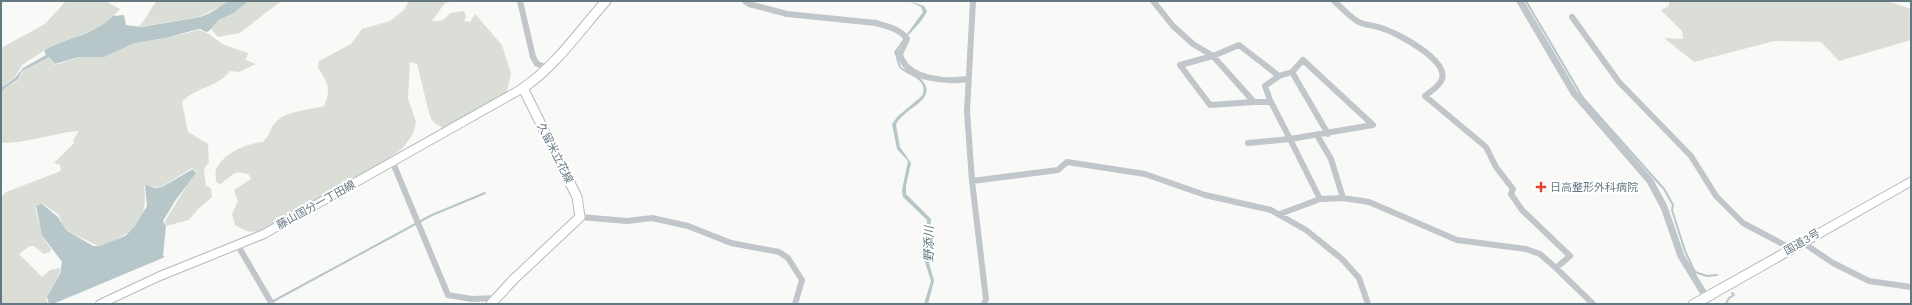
<svg xmlns="http://www.w3.org/2000/svg" width="1912" height="305" font-family="'Work Sans','Noto Sans JP',sans-serif">
<style>
.green{fill:#daded6}
.water{fill:#b7c6c8}
.lines{fill:none;stroke-linecap:round;stroke-linejoin:round}
.stream{stroke:#b7c6c8;stroke-width:2}
.secondary-casing{stroke:#b2babe;stroke-width:10}
.primary-casing{stroke:#b4babd;stroke-width:11}
.trunk-casing{stroke:#b3b9bc;stroke-width:2}
.minor{stroke:#c0c6c9;stroke-width:6}
.tertiary{stroke:#c0c6c9;stroke-width:7}
.secondary{stroke:#fff;stroke-width:8}
.primary{stroke:#fff;stroke-width:9}
.trunk{fill:#fff;fill-rule:evenodd}
.poi-dot{fill:#e3422c;stroke:#fff;stroke-width:1.5}
.labels{text-anchor:middle;dominant-baseline:central;stroke-width:4;stroke-linejoin:round;paint-order:stroke}
.street-label{font-size:11px;fill:#647882;stroke:#fff}
.poi-label{font-size:11px;fill:#647882;stroke:#fff;text-anchor:start}
.water-label{font-size:12px;font-style:italic;fill:#5f777c;stroke:#fff}
</style>
<rect width="100%" height="100%" fill="#f9f9f7"/>
<!-- green -->
<path class="green" d="M66 1H105L120 9 104 26 51 46 22 65 15 77 1 88V48L45 24Z
M157 1H228L222 6 198 17 197 12 198 17 138 27C148 18 148 11 157 1Z
M249 1H281L240 33 218 37 211 29 218 21 234 13Z
M409 1H453L445 3 432 21C441 22 445 20 450 13L464 11 466 16 464 21 470 22 475 14 502 45 511 74 506 94 448 129C442 128 436 125 432 120 429 117 420 73 417 64L410 62 408 98 416 122 413 134 402 149 366 174 271 228C255 233 250 234 235 225L232 214 238 201 234 190 251 179 249 175C235 169 232 175 221 184L216 182C216 179 215 173 216 170 223 153 247 143 263 142 270 135 270 130 274 124 284 111 309 110 324 106 332 88 327 83 318 67L319 61 351 44 362 29 390 21 404 10Z
M1669 1H1888L1911 9V40L1839 61 1821 42 1774 41 1694 62 1664 38 1683 39 1682 31 1661 10 1669 6Z
M199 30 209 34 224 45 248 53 246 60 256 64 239 72 230 71C219 87 195 87 182 102L188 132 208 144 209 162 204 169 206 186 211 188 212 197 199 208 189 220 166 226 165 221 196 171 192 168 161 187 144 186C149 224 132 233 100 247L64 229 59 215 43 204 35 207 42 235 51 249 50 252 44 254 34 246H30L19 254 42 277 50 270 60 268 59 275 46 299 48 304H1V197L6 192 61 171 60 165 54 163 74 143 73 140 79 131C52 133 29 143 1 143V91L18 80 23 71 34 64 49 57 55 65 80 57 104 56 135 42 162 39Z"/>
<!-- water -->
<path class="water" d="M229 1H249L234 13 219 20 209 31 206 32 200 29 191 31 166 38 134 43 104 57H79L55 64 49 57 22 71 18 79 1 91V88L15 78 23 68 46 55 44 51 48 48C70 37 96 34 113 16L124 15 126 25 141 27 200 17 210 13Z
M909 1 924 6 927 11C920 27 902 37 897 54L901 67C907 71 915 73 920 78 942 100 902 108 896 125L900 147 911 163 906 186V194L931 219 928 259 934 281 928 304H924L931 281 924 259 927 220 903 197 902 190 908 161 897 149 892 124 898 116 922 96C930 78 906 76 899 67 897 63 896 56 894 52L923 12 921 7Z
M193 169 196 173 175 201 163 221 166 226 163 256 165 257 53 304H49L47 297 60 274 62 262 42 235 36 206 42 204 58 217 66 230 93 246H100L125 236 135 226 147 206 145 185 156 188 162 187Z"/>
<g class="lines">
<!-- stream -->
<path class="stream" d="M1526 1 1583 98 1664 189 1673 205 1672 210 1685 251 1695 272 1707 276 1717 275
M268 304 432 215 485 193
M1726 304 1729 298 1734 295 1732 293"/>
<!-- secondary casing -->
<g class="secondary-casing">
<path id="secondary" d="M100 304 160 276 264 234 523 88"/>
</g>
<!-- primary casing -->
<g class="primary-casing">
<path id="primary" d="M491 304 513 280 580 217 577 197 523 88C557 65 579 31 606 1"/>
</g>
<!-- trunk casing -->
<g class="trunk-casing">
<path id="trunk" d="M1911 177V186L1704 304H1688L1690 301Z"/>
</g>
<!-- minor -->
<path class="minor" d="M520 1 533 57 537 64 549 68
M745 1 749 4 787 14 876 23C887 26 900 29 907 39L900 54C906 80 946 82 968 79
M973 1 967 111 972 181 986 299 984 304
M1153 1 1173 26 1193 44 1213 56 1254 102H1269
M1334 1C1341 7 1349 16 1357 21 1365 26 1376 25 1384 29 1399 34 1448 60 1442 79 1440 86 1431 91 1425 96L1486 147 1496 167 1513 189 1511 194 1522 210 1570 256 1556 268 1593 304
M1572 17 1619 82 1691 156 1716 196 1743 223 1792 249
M1303 60 1373 125 1290 139 1270 100 1265 86 1279 76 1292 72Z
M1292 72 1328 134
M1254 102 1210 105 1180 65 1213 56 1239 45 1279 76
M1317 135 1331 159 1343 198
M1248 143 1290 139
M393 163 448 295 472 299 496 298
M972 181 1058 170 1067 162 1145 174 1205 195 1271 210 1306 230 1342 259 1359 278 1368 304
M1320 199 1343 198 1369 202 1457 240 1526 249 1540 254 1556 268
M1280 214 1320 199 1290 139
M580 217 627 221 652 218 688 226 731 243 779 252 788 258 802 280 795 304
M1802 242 1833 263 1869 281 1911 287
M237 244 272 304"/>
<!-- tertiary -->
<path class="tertiary" d="M1520 1 1574 93 1650 181 1664 207 1681 256 1706 297"/>
<!-- secondary -->
<use href="#secondary" class="secondary"/>
<!-- primary -->
<use href="#primary" class="primary"/>
<!-- trunk -->
<use href="#trunk" class="trunk"/>
</g>
<!-- markers -->
<path class="poi-dot" d="M1539 181h4v4h4v4h-4v4h-4v-4h-4v-4h4z"/>
<g class="labels">
<!-- street labels -->
<g class="street-label">
<text transform="translate(555 153) rotate(63)">久留米立花線</text>
<text transform="translate(316 205) rotate(-29)">藤山国分一丁田線</text>
<text transform="translate(1802 242) rotate(-30)">国道3号</text>
</g>
<!-- poi labels -->
<g class="poi-label">
<text x="1550" y="187">日高整形外科病院</text>
</g>
<!-- water labels -->
<g class="water-label">
<text transform="translate(929 244) rotate(-90)">野添川</text>
</g>
</g>
<!-- border -->
<rect width="1912" height="305" fill="none" stroke="#647882" stroke-width="4"/>
</svg>
